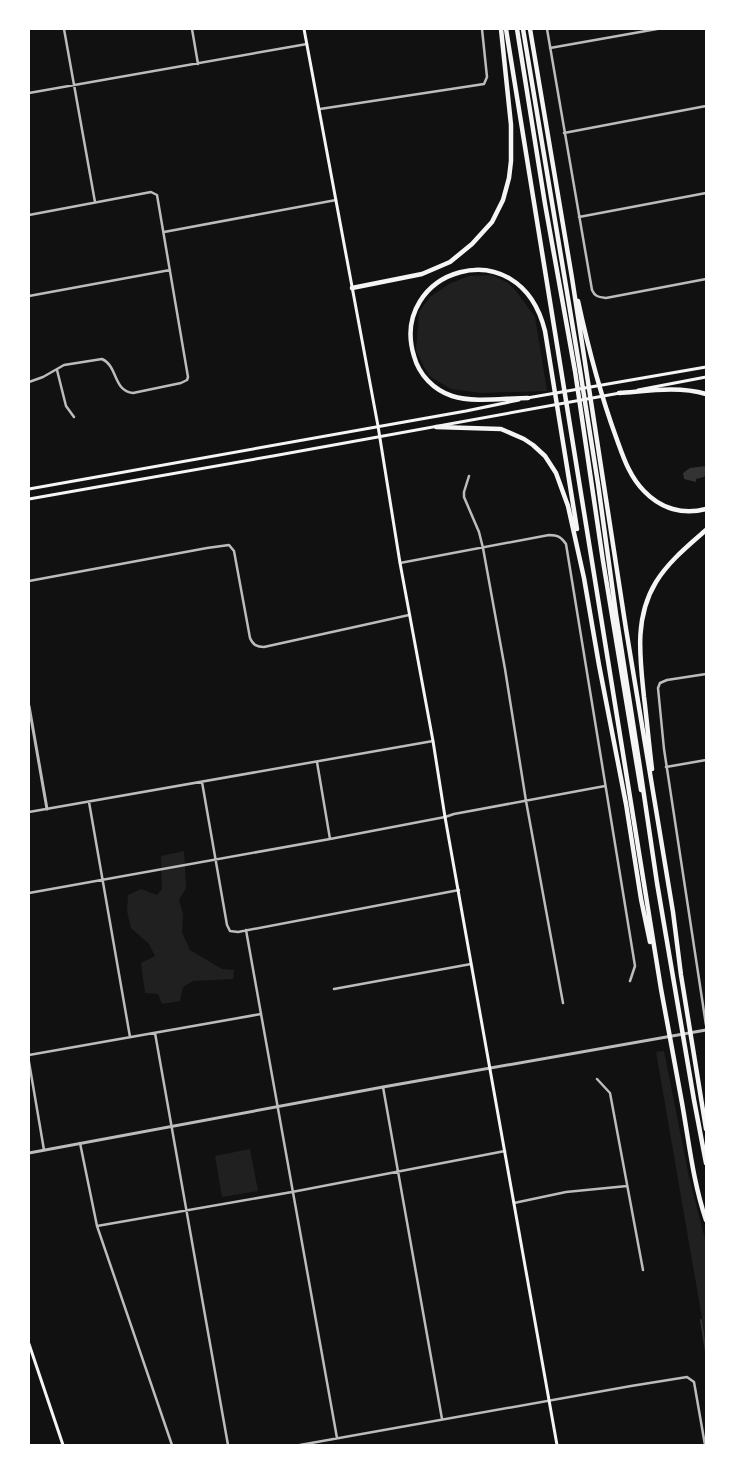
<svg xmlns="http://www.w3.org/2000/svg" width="735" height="1474" font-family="Figtree,sans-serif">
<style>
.green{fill:#202020}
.water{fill:#333}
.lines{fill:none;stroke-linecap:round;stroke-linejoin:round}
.stream{stroke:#333;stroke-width:2}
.minor{stroke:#bcbcbc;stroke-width:2.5}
.tertiary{stroke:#bcbcbc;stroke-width:3}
.secondary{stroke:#f5f5f5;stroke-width:3}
.motorway{stroke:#f5f5f5;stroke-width:4.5}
</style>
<rect width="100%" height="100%" fill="#111"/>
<!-- green -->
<path class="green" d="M492 275 508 283 516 291 535 317 547 391 481 393 451 389 429 376 416 351 419 312 430 297 449 284 469 276Z
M184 851 186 888 179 900 183 914 182 932 190 950 222 969 234 970 233 979 193 981 183 987 180 1001 162 1004 158 994 145 993 141 963 155 956 149 944 131 928 127 911 128 895 141 889 157 895 162 889 161 856Z
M664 1051 689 1177 706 1243V1341L656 1052Z
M250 1149 258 1191 222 1197 215 1156Z"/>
<!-- water -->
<path class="water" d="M706 466V475L704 477 696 479V482L684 479 683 473 690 468Z"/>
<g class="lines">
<!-- stream -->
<path class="stream" d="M701 1320 706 1352"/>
<!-- minor -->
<path class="minor" d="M64 29 95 202
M192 29 198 64
M547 29 592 290C595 297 599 297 606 298L706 279
M550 48 657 29
M29 93 307 44
M320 109 484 84 487 77 482 29
M564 133 706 106
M29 215 151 192 157 195 188 377 187 380 181 383 133 393C113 391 118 366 102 359L64 365 43 377 29 382
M579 217 706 193
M164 232 336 200
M29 296 170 270
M57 370 66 406 74 417
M469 476 464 492V497L479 532 483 548 505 669 526 801 563 1003
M400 563 549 535C558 535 561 537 566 544L635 966 630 981
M29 581 207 548 229 545 234 551 250 638C253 645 257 647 264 647L409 615
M706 674 667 680 660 683 658 688 664 749 706 1025
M317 762 330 839
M666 767 706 760
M202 782 227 925 230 931 238 932 459 890
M89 802 130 1037
M29 812 433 741
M29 893 330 839 445 817 454 814 605 786
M246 930 337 1438
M334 989 471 964
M155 1033 228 1445
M29 1055 261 1014
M29 1062 44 1150
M597 1079 610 1093 643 1270
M383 1087 442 1419
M80 1143 97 1226 172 1445
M514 1203 566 1192 627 1186
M97 1226 292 1192 505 1151
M300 1445 631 1386 687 1377 694 1382 705 1445"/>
<!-- tertiary -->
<path class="tertiary" d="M29 706 47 809
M29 1153 383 1087 706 1030"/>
<!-- secondary -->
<path class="secondary" d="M304 29 378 426 400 563 433 741 445 817 557 1445
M638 390 706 377
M527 398 706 367
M29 489 466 411 519 400
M29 499 273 456 620 393
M29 1344 63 1445"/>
<!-- motorway -->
<path class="motorway" d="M506 29 661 989C668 1027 675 1064 682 1103 689 1142 693 1182 706 1220
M517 29 545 204 575 371 603 561 641 790
M523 29 580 370 598 484 616 614 640 768 657 883 694 1100 706 1163
M530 29 572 278 626 629 673 912 681 975 706 1129
M352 288 422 274 450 262 472 244 492 222 503 200 509 178 511 161V125L501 29
M578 301C588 347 600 393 616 437 623 456 629 476 644 491 661 509 683 515 706 509
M619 393C648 391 678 386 706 394
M528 398C505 398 474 403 452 396 434 390 419 375 414 356 388 271 519 226 545 331L577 529
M436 427 501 429 524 439 533 445 545 456 556 473 568 506 584 578 599 665 626 804 641 899 650 942
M652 769C649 745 647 721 644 697 640 658 634 618 656 582 669 561 688 546 706 530"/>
</g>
<!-- border -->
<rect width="735" height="1474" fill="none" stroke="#ffffff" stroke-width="60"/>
</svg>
